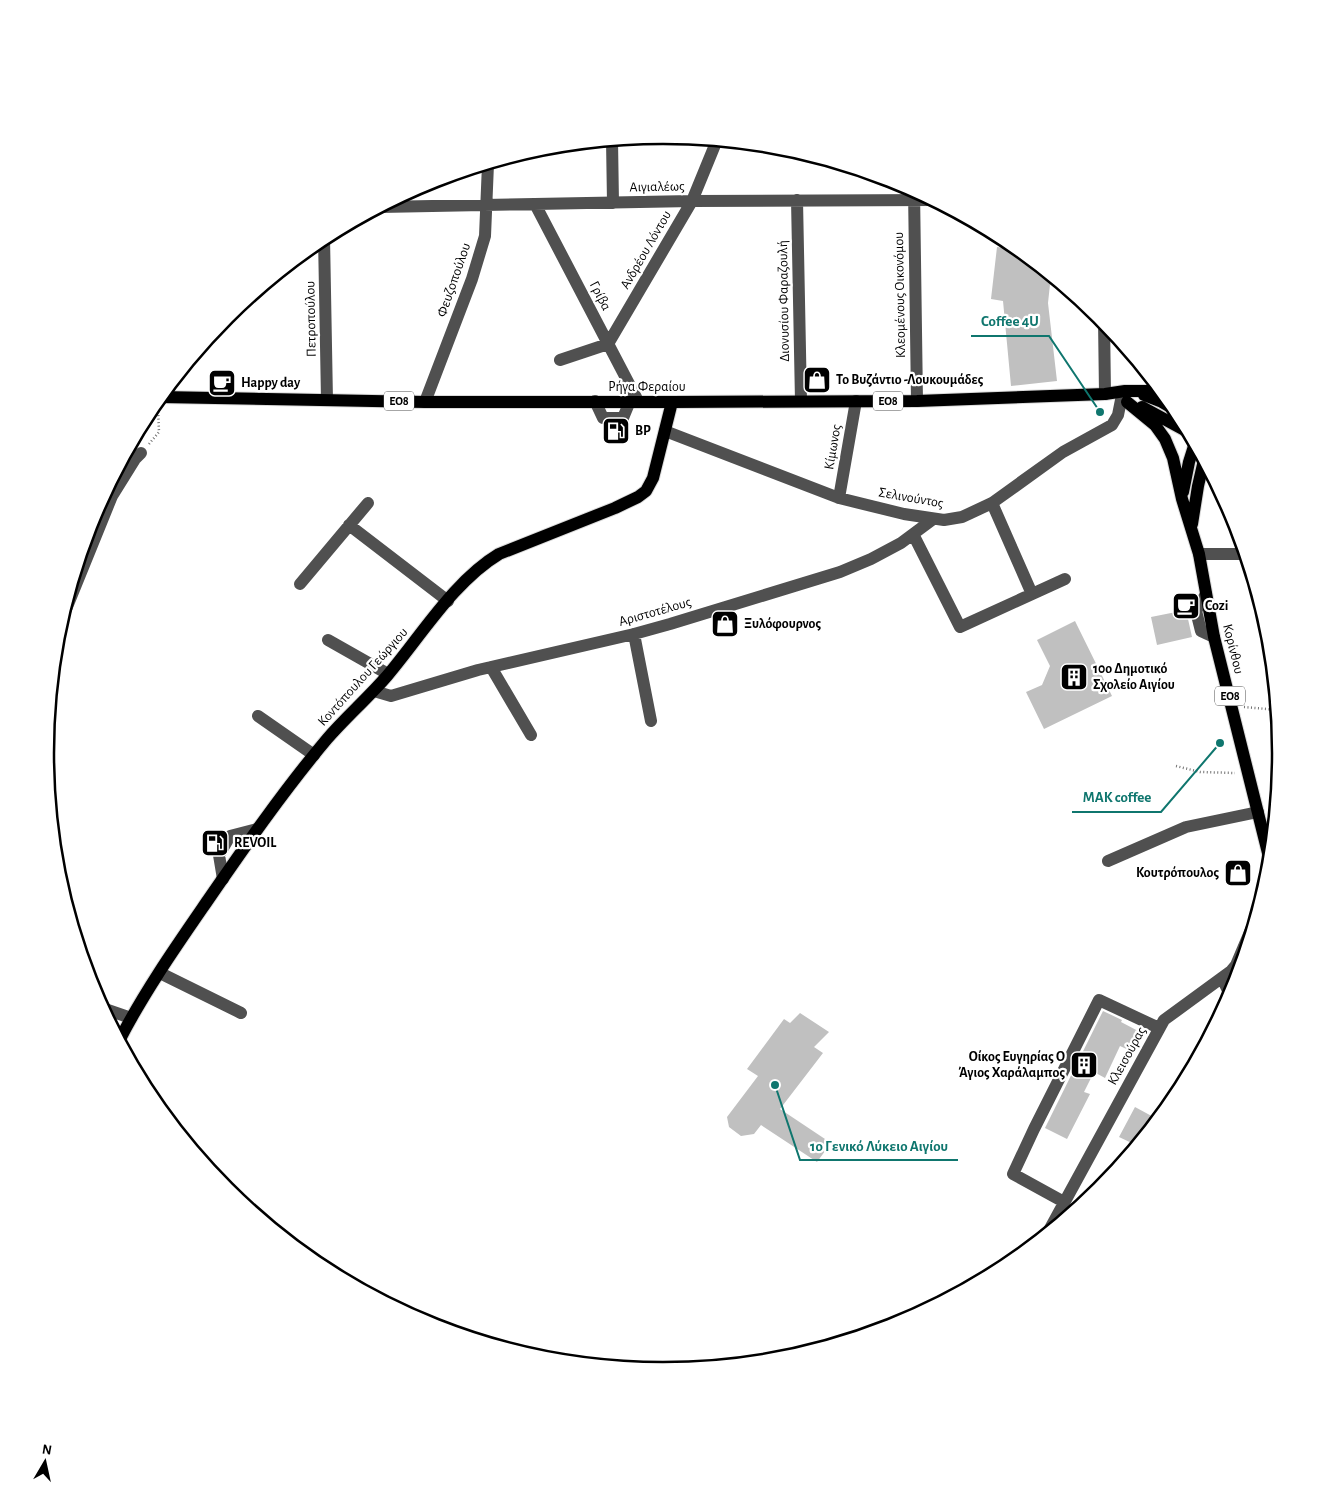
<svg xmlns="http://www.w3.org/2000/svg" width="1327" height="1507" font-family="'Alegreya Sans',sans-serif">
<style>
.building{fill:#c0c0c0}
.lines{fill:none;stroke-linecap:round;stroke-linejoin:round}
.major-casing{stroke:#dbdbdb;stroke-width:14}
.path{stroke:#727272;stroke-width:2.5;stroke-dasharray:1 2.5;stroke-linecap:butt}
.minor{stroke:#505050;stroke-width:12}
.major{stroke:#000;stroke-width:12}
.labels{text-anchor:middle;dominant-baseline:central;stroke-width:4.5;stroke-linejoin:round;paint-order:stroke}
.shield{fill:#fff;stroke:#4c4c4c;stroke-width:1}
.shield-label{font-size:12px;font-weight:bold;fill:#000}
.street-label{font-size:14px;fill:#000;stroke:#fff}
.poi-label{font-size:14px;font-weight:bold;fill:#000;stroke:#fff;text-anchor:start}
.rim{fill:none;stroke:#000;stroke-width:2.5}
.leader{fill:none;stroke:#0f766e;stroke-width:2}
.callout-dot{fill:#0f766e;stroke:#fff;stroke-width:2}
.callout-label{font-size:15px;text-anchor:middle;font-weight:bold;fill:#0f766e;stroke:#fff;stroke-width:4.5;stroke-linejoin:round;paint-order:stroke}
</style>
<rect width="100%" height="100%" fill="#fff"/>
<!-- building -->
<path class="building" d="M997 247 1020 250 1051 275 1048 303 1057 381 1011 386 1003 301 991 299Z
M612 426H624L625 444H612Z
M1186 610 1192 637 1157 645 1151 617Z
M1075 621 1112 696 1044 729 1026 692 1042 685 1050 666 1037 640Z
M216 830 222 834 211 855 203 850Z
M1103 1011 1122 1020 1121 1022 1142 1033 1133 1052 1120 1046 1105 1078 1094 1072 1084 1092 1090 1094 1067 1139 1045 1128Z
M800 1013 829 1032 814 1047 823 1053 780 1109 831 1143 817 1162 761 1125 754 1134 741 1136 729 1127 727 1117 758 1076 747 1069 784 1019 790 1023Z
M1135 1107 1159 1120 1138 1146 1119 1137Z"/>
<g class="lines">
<!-- major casing -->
<g class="major-casing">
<path id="major" d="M1144 395 1162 402 1179 412
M160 397 425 402H672L917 401 1105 394 1125 391H1162
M1127 402 1155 425 1165 439 1173 458 1182 499 1199 554 1214 637 1271 865
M1142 407 1190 433
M1183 492 1189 462 1195 443
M1192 524 1198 486 1204 460
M119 1041C144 992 177 945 208 900 246 845 284 790 327 739 346 717 368 698 387 676 421 636 454 581 499 554L615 508 638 497 646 491 653 478 672 402"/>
</g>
<!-- path -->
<path class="path" d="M149 444 159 432 158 408
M1244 707 1278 710
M1176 766 1200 772 1235 773"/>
<!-- minor -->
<path class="minor" d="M612 140 613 203
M914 190 917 401
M797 200 801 401
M535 204 638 401
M380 207 692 201 933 200
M324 237 327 400
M1104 320 1105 394
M560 360 608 344 692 201 717 140
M595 401 603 418H623L630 401
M425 402 472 279 485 236 488 164
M665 431 839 498 904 514 944 520 962 517 992 503 1063 452 1112 425 1118 415 1121 400
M839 498 856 401
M992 503 1032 594
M349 525 448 601
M913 534 960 627 1065 579
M1199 554H1246
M300 584 368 503
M1206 594 1196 611 1201 631 1214 637
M58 629 112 496 135 459 141 453
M634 634 651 721
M328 640 388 674
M491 667 531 735
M374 691 391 696 478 670 634 634 670 624 840 572 871 559 901 543 932 520
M258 716 314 755
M1108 861 1186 827 1258 812
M223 879 219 855 230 836 257 829
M160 973 241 1013
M1222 978 1231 997
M102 1008 131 1018
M1064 1202 1013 1174 1034 1129 1099 1000 1159 1028
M1046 1236 1164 1020 1231 971 1236 965 1258 913"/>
<!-- major -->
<use href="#major" class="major"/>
</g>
<!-- icons -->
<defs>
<g id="shop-square" transform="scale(1.4375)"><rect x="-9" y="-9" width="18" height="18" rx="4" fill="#000" stroke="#fff"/><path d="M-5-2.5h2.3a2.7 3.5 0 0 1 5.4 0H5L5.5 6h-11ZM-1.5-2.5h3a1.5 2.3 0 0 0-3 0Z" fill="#fff"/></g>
<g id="cafe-square" transform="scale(1.4375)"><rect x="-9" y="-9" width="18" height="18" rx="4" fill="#000" stroke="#fff"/><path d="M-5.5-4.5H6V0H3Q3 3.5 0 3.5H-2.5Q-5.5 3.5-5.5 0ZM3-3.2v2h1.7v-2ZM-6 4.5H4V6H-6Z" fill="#fff"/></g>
<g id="fuel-square" transform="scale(1.4375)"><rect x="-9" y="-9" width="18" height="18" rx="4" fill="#000" stroke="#fff"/><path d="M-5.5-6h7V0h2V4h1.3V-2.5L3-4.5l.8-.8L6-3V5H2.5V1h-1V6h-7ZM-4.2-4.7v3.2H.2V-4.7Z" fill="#fff"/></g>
<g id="building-square" transform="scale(1.4375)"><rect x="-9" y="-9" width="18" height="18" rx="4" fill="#000" stroke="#fff"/><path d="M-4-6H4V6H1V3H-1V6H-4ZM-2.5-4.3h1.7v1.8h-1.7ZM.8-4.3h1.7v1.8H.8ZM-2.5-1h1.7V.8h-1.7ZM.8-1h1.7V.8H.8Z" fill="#fff"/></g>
</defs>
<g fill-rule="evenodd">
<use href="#shop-square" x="817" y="380"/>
<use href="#cafe-square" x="222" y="383"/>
<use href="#fuel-square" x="616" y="431"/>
<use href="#cafe-square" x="1186" y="606"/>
<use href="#shop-square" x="725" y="624"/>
<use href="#building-square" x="1074" y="677"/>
<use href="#fuel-square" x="215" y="843"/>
<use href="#shop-square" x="1238" y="873"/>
<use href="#building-square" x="1084" y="1065"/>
</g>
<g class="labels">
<!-- shield labels -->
<g class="shield">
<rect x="384" y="391.5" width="30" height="19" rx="4"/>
<rect x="873" y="391.5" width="30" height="19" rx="4"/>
<rect x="1215" y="686.5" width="30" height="19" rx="4"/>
</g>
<g class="shield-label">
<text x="399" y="401">ΕΟ8</text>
<text x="888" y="401">ΕΟ8</text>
<text x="1230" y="696">ΕΟ8</text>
</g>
<!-- street labels -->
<g class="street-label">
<text transform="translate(657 187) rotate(-1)">Αιγιαλέως</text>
<text transform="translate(646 250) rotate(-60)">Ανδρέου Λόντου</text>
<text transform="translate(454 280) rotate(-71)">Φευζοπούλου</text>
<text transform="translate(900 295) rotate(-91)">Κλεομένους Οικονόμου</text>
<text transform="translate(600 296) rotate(63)">Γρίβα</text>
<text transform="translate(784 301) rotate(-91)">Διονυσίου Φαραζουλή</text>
<text transform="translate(311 319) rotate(-91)">Πετροπούλου</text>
<text x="647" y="387">Ρήγα Φεραίου</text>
<text transform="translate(833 447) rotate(-80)">Κίμωνος</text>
<text transform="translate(911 498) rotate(10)">Σελινούντος</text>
<text transform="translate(655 612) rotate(-16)">Αριστοτέλους</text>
<text transform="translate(1233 649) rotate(76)">Κορίνθου</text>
<text transform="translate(363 677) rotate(-48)">Κοντόπουλου Γεώργιου</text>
<text transform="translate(1127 1056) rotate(-61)">Κλεισούρας</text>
</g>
<!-- poi labels -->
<g class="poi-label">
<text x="836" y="380">Το Βυζάντιο -Λουκουμάδες</text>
<text x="241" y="383">Happy day</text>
<text x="635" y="431">BP</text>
<text x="1205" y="606">Cozi</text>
<text x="744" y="624">Ξυλόφουρνος</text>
<text x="1093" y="669">10o Δημοτικό<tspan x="1093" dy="16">Σχολείο Αιγίου</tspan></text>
<text x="234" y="843">REVOIL</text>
<text x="1219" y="873" text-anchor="end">Κουτρόπουλος</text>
<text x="1065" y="1057" text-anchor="end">Οίκος Ευγηρίας Ο<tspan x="1065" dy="16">Άγιος Χαράλαμπος</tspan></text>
</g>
</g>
<!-- crop -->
<path d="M0 0H1327V1507H0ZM54 753a609 609 0 1 1 1218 0a609 609 0 1 1-1218 0Z" fill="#fff" fill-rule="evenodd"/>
<path class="rim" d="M54 753a609 609 0 1 1 1218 0a609 609 0 1 1-1218 0Z"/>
<!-- callouts -->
<path class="leader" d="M1100 412L1049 336H971M1220 743L1161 812H1072M775 1085L800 1160H958"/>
<g class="callout-dot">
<circle cx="1100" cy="412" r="5"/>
<circle cx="1220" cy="743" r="5"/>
<circle cx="775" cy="1085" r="5"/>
</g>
<g class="callout-label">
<text x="1010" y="326">Coffee 4U</text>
<text x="1117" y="802">ΜΑΚ coffee</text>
<text x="879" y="1151">1o Γενικό Λύκειο Αιγίου</text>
</g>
<!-- north arrow -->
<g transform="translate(45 1462) rotate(9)" stroke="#ffffff" stroke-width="4" paint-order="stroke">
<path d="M0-4L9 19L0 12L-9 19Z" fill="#000000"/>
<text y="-8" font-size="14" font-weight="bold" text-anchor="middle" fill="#000000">N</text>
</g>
</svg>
